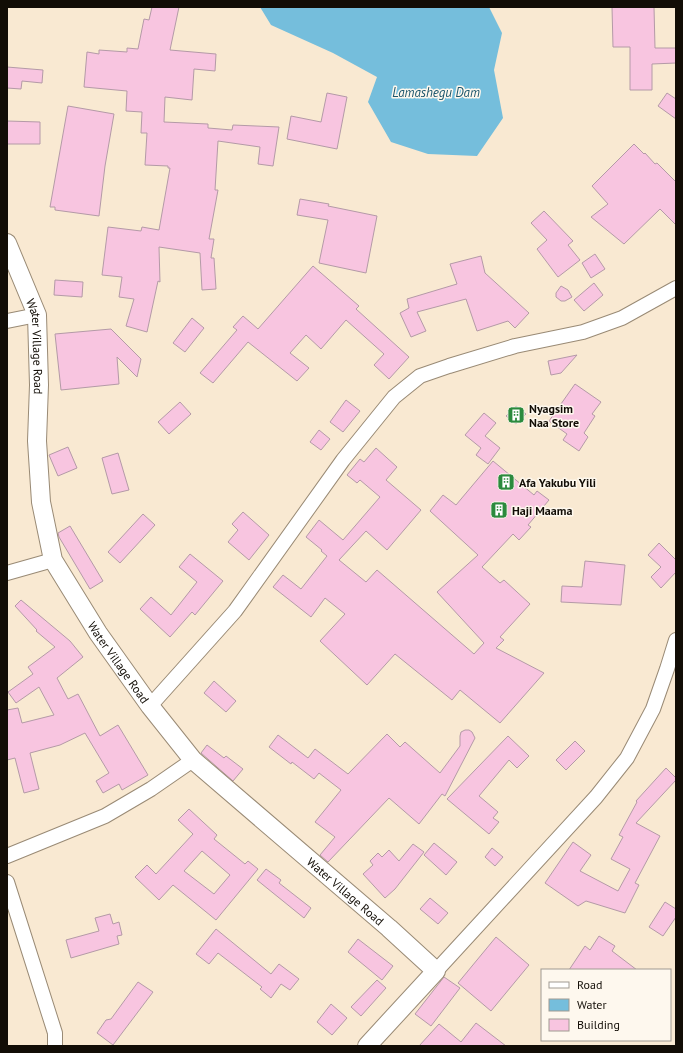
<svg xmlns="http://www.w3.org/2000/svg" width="683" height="1053" font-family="'PT Sans',sans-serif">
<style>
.water{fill:#75bedc}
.building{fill:#f8c5e0;stroke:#b49aa7;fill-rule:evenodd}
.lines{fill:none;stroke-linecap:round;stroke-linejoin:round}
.minor-casing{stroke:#998a75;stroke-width:16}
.tertiary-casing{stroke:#998a75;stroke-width:20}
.minor{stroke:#fff;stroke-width:14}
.tertiary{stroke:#fff;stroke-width:18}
.labels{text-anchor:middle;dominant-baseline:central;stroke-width:3;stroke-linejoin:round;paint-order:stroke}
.street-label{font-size:12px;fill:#120d06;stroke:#fef8ee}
.poi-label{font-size:12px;font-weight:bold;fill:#120d06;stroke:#fef8ee;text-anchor:start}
.water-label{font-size:13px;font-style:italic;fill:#1c566c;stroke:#fef8ee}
</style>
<rect width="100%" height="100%" fill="#f9e9d2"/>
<!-- water -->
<path class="water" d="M260 7H489L502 33 494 70 503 118 477 156 428 154 391 142 368 102 377 77 333 53 271 25Z"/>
<!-- building -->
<path class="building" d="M152 7H179L170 50 216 54 215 71 194 69 192 100 165 97 164 122 208 124V128L232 130 233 125 279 127 273 166 258 164 260 147 218 141 215 190H218L209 239H214L211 258H214L216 289 202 290 200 253 159 247 160 282 158 281 147 332 126 326 134 299 119 297 122 277 102 275 108 227 141 231 142 227 159 230 170 168H168V166L145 165 147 133H141L142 112 126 111 127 91 84 87 87 52 99 54V50L127 52V48L138 49 144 19 149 20Z
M612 7H654L655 48H676V63L652 64V90H630V47H613Z
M7 67 43 70 42 83 22 81 21 89 7 88Z
M327 93 347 97 337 149 287 139 291 116 321 122Z
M667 93 676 99V119L658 106Z
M68 106 114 114 105 166 99 216 55 210V207H50Z
M7 121 40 122V144H7Z
M634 144 644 154 645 153 655 164 657 163 676 182V225L660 209 624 244 591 217 608 204 592 186Z
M300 199 329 204 328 206 377 216 366 273 319 263 328 220 297 215Z
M544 211 573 241 568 245 580 260 558 277 537 249 547 240 531 223Z
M595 254 605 269 591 278 582 263Z
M481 256 485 273 529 313 515 328 508 321 477 331 466 299 417 312 426 331 411 337 400 313 409 308 407 299 457 284 450 264Z
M313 266 359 306 356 309 409 357 389 379 374 365 384 354 346 320 321 349 306 335 290 353 309 368 297 381 248 342 213 383 200 373 237 330 233 327 243 316 258 329Z
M55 280 83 282 82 297 54 295Z
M594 283 603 295 584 311 574 300Z
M561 286 568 290 572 297 565 301H561L556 297V293Z
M192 318 204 328 185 352 173 343Z
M111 329 141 359 137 377 117 357 119 384 61 390 55 334Z
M577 355 561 373 551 375 548 361Z
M575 384 601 402 592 414 595 416 584 433 588 437 579 451 563 440 567 434 549 421Z
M346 400 360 411 343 432 330 422Z
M180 402 191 414 169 434 158 422Z
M516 406 526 414 516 424 506 416Z
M484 413 496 423 485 436 500 448 488 464 476 455 481 448 465 435Z
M319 430 330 439 321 450 310 442Z
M68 447 77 468 58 476 49 455Z
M376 448 397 467 386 480 421 510 387 550 366 531 339 560 366 582 377 570 474 654 484 643 437 592 478 555 430 511 443 495 456 505 493 461 534 495 537 491 549 500 528 525 531 527 519 540 513 534 482 567 500 583 504 580 530 604 500 637 504 640 496 648 544 673 500 723 460 690 452 700 395 654 367 685 320 641 345 614 325 598 311 617 273 587 283 575 301 589 327 556 321 551 322 550 306 537 319 520 343 540 380 497 360 480 357 483 347 475 360 459 364 462Z
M118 453 129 490 112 494 102 458Z
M243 512 269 535 249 560 228 542 238 530 232 524Z
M143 514 155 525 120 563 108 552Z
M70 526 103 581 90 589 59 537 58 533Z
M659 543 676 560V572L661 588 651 577 661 567 648 555Z
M190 554 223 581 195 615 192 612 170 637 140 609 151 597 171 615 197 582 179 567Z
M585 561 625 565 621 605 561 602 562 586 582 587Z
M21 600 70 641 83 657 57 678 68 699 78 694 100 736 118 725 148 775 122 790 119 784 103 793 96 781 109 773 85 733 60 745 30 753 39 789 24 793 15 758 7 760V710L18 708 22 723 54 715 39 687 16 703 8 692 33 674 28 667 55 647 36 631 37 630 15 606Z
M214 681 236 701 226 712 204 693Z
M465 730H469L472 732 475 738 445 796 442 794 419 824 389 798 328 862 320 855 335 837 315 822 341 790 319 773 314 779 292 762 291 764 269 747 278 735 308 758 315 749 348 774 387 734 400 747 405 742 440 773 460 746V736L461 732Z
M508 736 529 756 517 768 509 760 479 796 498 812 493 818 499 822 489 834 447 799Z
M575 741 585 751 566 770 556 760Z
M207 745 224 758 226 756 243 769 233 781 201 753Z
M666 768 676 778V780L636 823 660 836 635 883 639 885 625 913 586 901 578 906 545 883 573 842 591 855 580 871 618 891 630 869 611 859 623 837 619 835 637 802 636 801Z
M189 809 217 835 214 839 245 864 248 861 258 869 216 920 173 885 159 900 135 877 147 865 156 874 193 834 178 820ZM202 851 230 875 214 894 184 871Z
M434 843 457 862 446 875 424 855Z
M413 844 424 852 395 889 385 898 363 874 373 865 370 861 378 853 382 857 389 850 399 861Z
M492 848 503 857 495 866 485 857Z
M266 869 281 880 279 883 311 908 304 918 257 880Z
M430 898 448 913 438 924 420 909Z
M665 902 676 909V917L663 936 649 927Z
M110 914 113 924 119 922 122 935 117 936 119 944 71 958 66 940 99 931 95 918Z
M216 929 271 974 279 964 299 979 290 990 281 984 271 998 260 989 262 987 218 953 209 964 196 954Z
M599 936 615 946 612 951 637 970H569L585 946 590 950Z
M496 937 529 965 491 1011 458 983Z
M358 939 393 966 382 980 348 952Z
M444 977 460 988 431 1026 415 1014Z
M377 980 386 988 361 1016 351 1007Z
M138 982 153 992 113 1045 97 1033 106 1020 111 1019Z
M331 1004 347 1018 332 1035 317 1022Z
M476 1023 506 1046H419L439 1024 461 1042Z"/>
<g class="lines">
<!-- minor casing -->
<g class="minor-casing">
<path id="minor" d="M7 321 37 315
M7 573 53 560
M150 706 235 611 343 460 394 397 420 376 449 366 515 346 583 332 622 318 676 288
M7 856 105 816 151 789 193 760
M7 882 55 1033V1046
M436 971 596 797 627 758 653 709 667 669 676 640"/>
</g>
<!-- tertiary casing -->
<g class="tertiary-casing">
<g id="tertiary">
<path id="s1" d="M7 243 37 315 39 385 37 441 41 502 53 560 98 633 150 706 193 760 389 928 436 971 367 1046"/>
</g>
</g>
<!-- minor -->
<use href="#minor" class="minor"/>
<!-- tertiary -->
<use href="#tertiary" class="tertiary"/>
</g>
<!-- icons -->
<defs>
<g id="building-square" transform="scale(0.9)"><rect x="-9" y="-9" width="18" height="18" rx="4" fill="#2b8a3d" stroke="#fef8ee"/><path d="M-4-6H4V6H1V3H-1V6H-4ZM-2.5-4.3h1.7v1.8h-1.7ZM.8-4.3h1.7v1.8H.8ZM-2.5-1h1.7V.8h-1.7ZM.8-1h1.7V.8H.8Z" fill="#fff"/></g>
</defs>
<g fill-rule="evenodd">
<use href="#building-square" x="516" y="415"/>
<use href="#building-square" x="506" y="482"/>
<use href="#building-square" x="499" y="510"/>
</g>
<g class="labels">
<!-- street labels -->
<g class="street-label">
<text stroke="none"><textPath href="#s1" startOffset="109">Water Village Road</textPath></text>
<text stroke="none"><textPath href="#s1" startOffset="446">Water Village Road</textPath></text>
<text stroke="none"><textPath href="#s1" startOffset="770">Water Village Road</textPath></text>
</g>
<!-- poi labels -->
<g class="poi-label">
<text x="529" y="408">Nyagsim<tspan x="529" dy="14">Naa Store</tspan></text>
<text x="519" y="482">Afa Yakubu Yili</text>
<text x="512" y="510">Haji Maama</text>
</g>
<!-- water labels -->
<g class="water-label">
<text x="436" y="92">Lamashegu Dam</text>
</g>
</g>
<!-- border -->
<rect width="683" height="1053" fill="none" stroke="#120d06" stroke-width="16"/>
<!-- legend -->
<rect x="541" y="969" width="130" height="72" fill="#fef8ee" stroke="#a09a91"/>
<rect x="549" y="982" width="20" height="6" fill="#ffffff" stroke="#a09a91"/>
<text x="577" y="989" font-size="12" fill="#120d06">Road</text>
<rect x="549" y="999" width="20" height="12" fill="#75bedc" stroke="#a09a91"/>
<text x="577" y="1009" font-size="12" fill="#120d06">Water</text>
<rect x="549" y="1019" width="20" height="12" fill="#f8c5e0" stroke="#a09a91"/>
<text x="577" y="1029" font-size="12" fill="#120d06">Building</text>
</svg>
